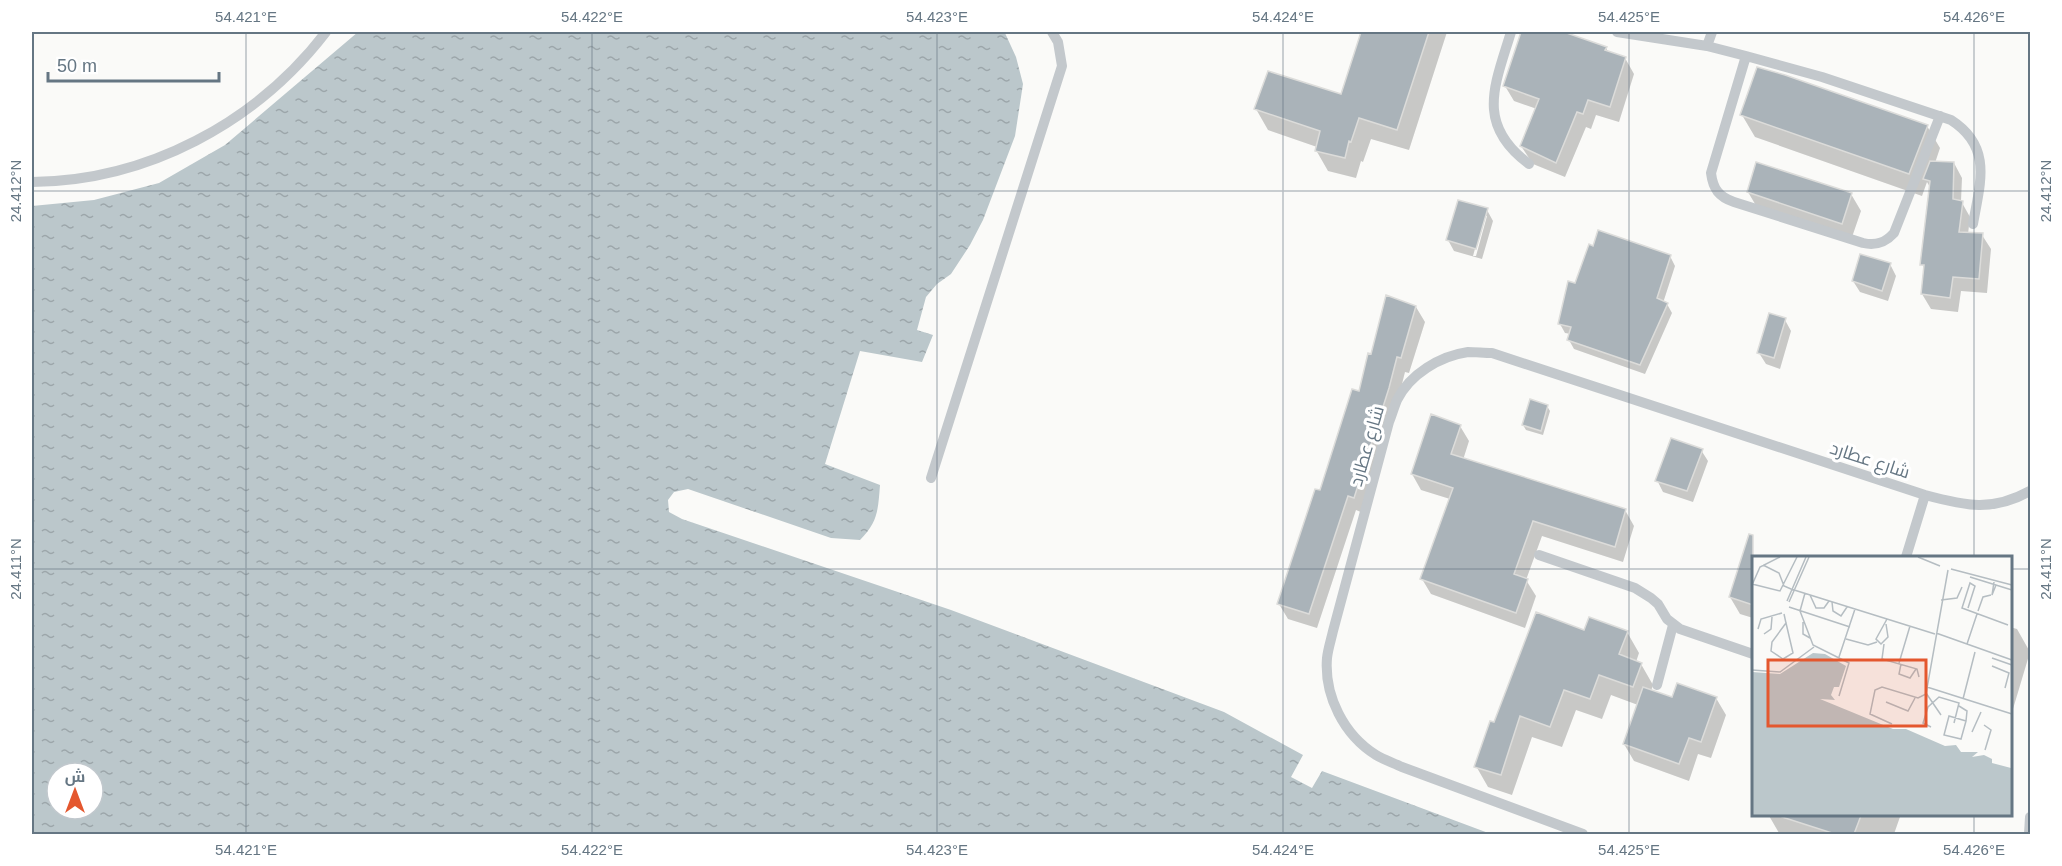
<svg xmlns="http://www.w3.org/2000/svg" width="2062" height="866" font-family="Arial,Cairo,sans-serif">
<style>
.water{fill:url(#water-ripples);fill-rule:evenodd}
.shadow{fill:#0003;fill-rule:evenodd}
.building{fill:#aab3b9;stroke:#dcdcda;stroke-width:1.5}
.lines{fill:none;stroke-linecap:round;stroke-linejoin:round}
.lane{stroke:#c3c8cc;stroke-width:10}
.ticks{fill:none;stroke:#657683;stroke-width:1.5;stroke-opacity:0.45}
.labels{text-anchor:middle;dominant-baseline:central;stroke-width:6;stroke-linejoin:round;paint-order:stroke}
.street-label{font-size:18px;fill:#657683;stroke:#fff}
.inset-road{fill:none;stroke:#b5bdc2;stroke-width:1.5}
.view{fill:#e4572e;fill-opacity:0.15;stroke:#e4572e;stroke-width:3}
.inset-edge{fill:none;stroke:#657683;stroke-width:3}
.neatline{fill:none;stroke:#657683;stroke-width:2}
.ticks-label{font-size:15px;text-anchor:middle;fill:#657683}
</style>
<defs>
<pattern id="water-ripples" width="26" height="14" patternUnits="userSpaceOnUse" patternTransform="scale(1.5)"><rect width="26" height="14" fill="#bbc7cb"/><path d="M2 4q2-2 4 0t4 0M15 11q2-2 4 0t4 0" fill="none" stroke="#9ca6aa"/></pattern>
</defs>
<rect width="100%" height="100%" fill="#fafaf8"/>
<!-- water -->
<path class="water" d="M358 32 1005 33 1016 57 1023 84 1015 136 983 220 970 245 951 274 937 284 926 297 917 330 933 335 922 362 860 351 825 464 880 485C878 510 878 522 860 540L831 538 688 489 674 492 668 500 669 512 682 519 951 610 1224 712 1303 755 1291 777 1312 788 1322 771 1491 834H32V206L94 200 159 183 225 145ZM57 773H93V809H57Z"/>
<!-- shadow -->
<path class="shadow" d="M1363 32H1447L1409 150 1371 139 1363 162 1361 161 1356 178 1328 171 1316 150 1317 147 1268 130 1256 109 1342 96Z
M1523 32H1560L1606 48 1609 53 1625 58 1634 74 1619 122 1596 115 1591 129 1586 127 1565 177 1533 164 1521 146 1537 109 1514 101 1505 86Z
M1742 115 1927 126 1940 148 1935 163H1954L1962 178 1961 201 1970 217 1968 234 1982 235 1991 249 1987 293 1961 291 1958 312 1931 309 1922 294 1925 270 1922 264 1931 189 1927 182 1922 196 1755 137Z
M1748 192 1851 194 1861 211 1851 240 1758 209Z
M1487 210 1493 221 1482 259 1454 251 1448 240ZM1484 216H1487L1476 256H1473Z
M1670 256 1675 266 1663 303 1667 304 1672 313 1645 374 1574 349 1569 340 1571 334 1565 333 1560 324 1576 285Z
M1890 264 1896 276 1888 301 1860 292 1853 281Z
M1387 297 1416 307 1425 322 1409 373 1405 372 1397 404 1363 513 1356 510 1317 628 1288 619 1279 604 1360 393 1372 356Z
M1785 320 1791 331 1780 369 1766 364 1759 353Z
M1547 406 1550 411 1543 435 1526 430 1523 425Z
M1460 426 1469 441 1463 460 1625 510 1634 526 1623 562 1542 536 1526 580 1536 596 1525 628 1431 594 1422 579 1450 499 1421 490 1412 474Z
M1701 450 1708 461 1693 502 1663 492 1657 480Z
M1753 559V618L1740 614 1730 597Z
M2010 627 2017 629 2030 652 2010 719Z
M1585 632H1627L1639 653 1636 662 1641 664 1653 685 1651 691 1673 699 1716 698 1726 715 1711 758 1698 754 1689 781 1634 761 1624 744 1638 705 1611 695 1602 719 1576 710 1562 747 1532 737 1512 795 1488 787 1476 766 1495 724Z
M1768 814H1901L1894 834H1783L1779 833Z"/>
<!-- building -->
<path class="building" d="M1361 32H1429L1397 130 1359 118 1351 142 1349 141 1345 158 1315 151 1320 131 1254 109 1268 71 1341 94Z
M1521 32H1564L1607 47 1605 50 1626 57 1610 107 1588 100 1583 114 1577 112 1556 163 1520 146 1539 99 1503 86Z
M1757 67 1785 75 1928 125 1909 174 1740 115Z
M1930 161 1954 162 1953 199 1963 201 1959 232 1983 233 1979 279 1953 277 1950 298 1921 294 1924 265H1920L1930 181 1923 179Z
M1756 162 1852 193 1842 224 1747 192Z
M1458 200 1488 208 1476 249 1446 240Z
M1598 230 1671 255 1657 298 1668 303 1640 365 1567 340 1571 327 1558 324 1568 281 1575 283 1589 244 1593 246Z
M1860 254 1891 263 1882 291 1852 281Z
M1386 295 1416 306 1401 358 1397 357 1389 388 1354 498 1348 496 1309 614 1277 604 1315 489 1320 490 1352 389 1359 391 1368 353 1371 354Z
M1769 313 1786 318 1774 358 1757 353Z
M1530 399 1548 405 1541 431 1522 425Z
M1431 414 1461 425 1451 454 1626 509 1615 547 1533 521 1514 574 1528 579 1516 613 1420 579 1453 488 1411 474Z
M1671 438 1703 449 1687 491 1655 481Z
M1749 534 1753 535V605L1729 597Z
M1536 612 1584 630 1589 617 1628 631 1619 654 1642 663 1633 687 1599 675 1590 699 1564 690 1550 727 1520 716 1501 775 1474 767 1490 721 1494 722Z
M1677 683 1717 697 1701 742 1689 738 1679 764 1623 744 1643 687 1672 697Z
M1783 813H1862L1854 834H1835L1782 817Z"/>
<g class="lines">
<!-- lane -->
<path class="lane" d="M1511 32C1495 85 1475 124 1529 164
M1617 32 1707 46 1746 56 1822 77 1951 120C1993 147 1980 183 1973 224
M1707 46 1712 32
M1746 56 1711 173C1713 189 1719 197 1734 202L1863 243C1876 246 1885 243 1894 233L1940 116
M32 182C147 181 256 123 326 32
M931 478 1062 66 1058 42 1052 32
M1539 555 1635 588 1651 598 1658 604 1667 619 1680 629 1753 654
M1906 557 1925 495
M1657 685 1673 625
M1583 834 1402 767C1394 763 1384 760 1376 755 1344 735 1324 696 1327 658 1328 649 1331 640 1333 631L1389 422C1392 415 1394 407 1397 400 1410 374 1440 356 1468 352 1476 352 1484 353 1492 353L1925 495C1966 506 1992 512 2030 491
M2029 834 2030 817"/>
</g>
<!-- ticks -->
<path class="ticks" d="M246 32V834M592 32V834M937 32V834M1283 32V834M1629 32V834M1974 32V557M32 191H2030M32 569H1753M2010 569H2030M1974 814V834"/>
<g class="labels">
<!-- street labels -->
<g class="street-label">
<text transform="translate(1367 446) rotate(-74)">شارع عطارد</text>
<text transform="translate(1870 460) rotate(18)">شارع عطارد</text>
</g>
</g>
<!-- overview -->
<g transform="translate(1752 556)">
<rect width="260" height="260" fill="#fafaf8"/>
<path d="M61 97 73 98 94 110 87 131H82L79 139 83 144 68 143 141 173H154L193 190 204 189 209 196H226L220 201 232 199 240 203V207L259 212V259H0V116L28 118Z" fill="#bbc7cb"/>
<path class="inset-road" d="M166 1 188 10M11 9 27 17 32 30 39 33 183 78M199 13 260 29M218 21 260 34M242 26 240 39 244 29M0 28 28 35 45 1M0 29 8 11 28 1M53 37 48 55 61 89 97 107 87 140M58 39 64 52H72L77 45M189 44 205 42 210 31M35 45 54 1M37 46 57 1M80 46 81 55 89 60 95 51M37 51 98 71M216 52 223 30 218 27 210 52 256 69M226 55 231 41 239 39M32 58 34 67 20 86 19 95 31 103 41 97 34 67M51 66V78L58 82M134 68 136 81 129 88 124 83 135 63M6 73 9 63 30 57M184 77 260 104M12 78 19 73 20 61M94 83 116 89 125 86M132 88 130 103 165 113 167 121M215 88 225 58M87 101 103 53M240 102 260 109M147 107 158 70M149 108 147 118 158 122 164 113M240 110 257 117 253 132M0 114 28 116 62 91M175 131 260 158M174 137 189 159M211 143 223 96M134 146 156 155 163 142M207 150 215 155 214 165 209 183 192 179 197 160 214 165M140 168 118 158 123 134 130 131 166 142 174 138 196 14M232 169 239 174 233 194M179 171 171 167 176 151 187 141 207 147 202 167M220 176 229 156"/>
<path class="view" d="M16 104H174V170H16Z"/>
<rect width="260" height="260" class="inset-edge"/>
</g>
<!-- border -->
<rect width="2062" height="866" fill="none" stroke="#ffffff" stroke-width="66"/>
<!-- north arrow -->
<g transform="translate(75 791)"><circle r="28" fill="#ffffff" stroke="#c1c8cd" stroke-width="1.5"/>
<path d="M0-4.5L10 22L0 15L-10 22Z" fill="#e4572e"/>
<text y="-9" font-size="16" font-weight="bold" text-anchor="middle" fill="#657683">ش</text>
</g>
<!-- scale -->
<path d="M48 72v9h171v-9" fill="none" stroke="#657683" stroke-width="3"/>
<text x="57" y="72" font-size="18" fill="#657683" stroke="#ffffff" stroke-width="4.5" paint-order="stroke">50 m</text>
<rect x="33" y="33" width="1996" height="800" class="neatline"/>
<g class="ticks-label">
<text x="246" y="22">54.421°E</text>
<text x="592" y="22">54.422°E</text>
<text x="937" y="22">54.423°E</text>
<text x="1283" y="22">54.424°E</text>
<text x="1629" y="22">54.425°E</text>
<text x="1974" y="22">54.426°E</text>
<text transform="translate(16 191) rotate(-90)" y="5">24.412°N</text>
<text transform="translate(2046 191) rotate(-90)" y="5">24.412°N</text>
<text transform="translate(16 569) rotate(-90)" y="5">24.411°N</text>
<text transform="translate(2046 569) rotate(-90)" y="5">24.411°N</text>
<text x="246" y="855">54.421°E</text>
<text x="592" y="855">54.422°E</text>
<text x="937" y="855">54.423°E</text>
<text x="1283" y="855">54.424°E</text>
<text x="1629" y="855">54.425°E</text>
<text x="1974" y="855">54.426°E</text>
</g>
</svg>
